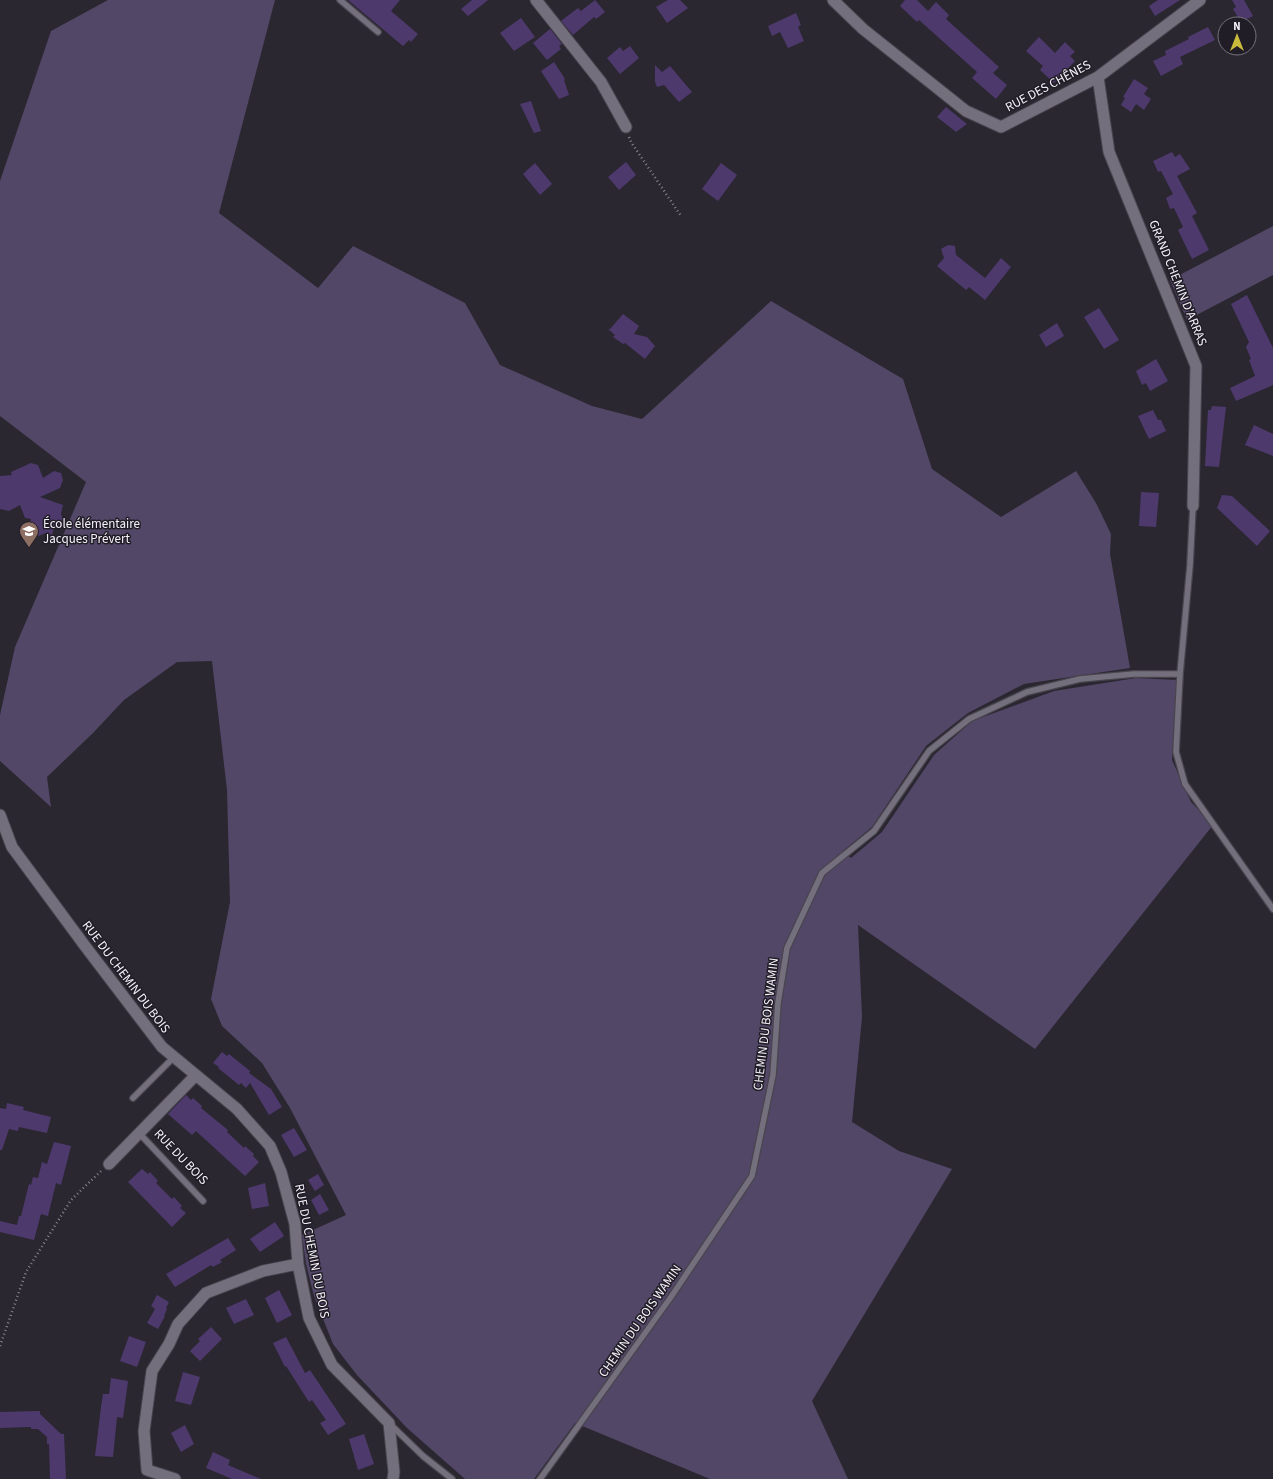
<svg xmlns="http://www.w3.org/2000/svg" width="1273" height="1479" font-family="'Source Sans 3',sans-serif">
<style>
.green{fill:#524766}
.building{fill:#4e396d}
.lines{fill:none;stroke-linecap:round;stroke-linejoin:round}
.service-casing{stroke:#49454f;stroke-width:8}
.minor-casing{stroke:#49454f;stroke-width:13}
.path{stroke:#88858e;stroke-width:2.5;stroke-dasharray:1 3;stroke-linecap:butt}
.service{stroke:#746f7c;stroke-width:5.5}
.minor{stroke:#746f7c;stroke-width:11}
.labels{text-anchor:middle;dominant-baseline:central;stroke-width:3;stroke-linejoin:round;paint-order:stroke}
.street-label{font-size:13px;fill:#f5f2fa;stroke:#211d27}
.poi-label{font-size:13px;fill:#f5f2fa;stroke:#211d27;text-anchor:start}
</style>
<rect width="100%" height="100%" fill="#2a2731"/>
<!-- green -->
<path class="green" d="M108 0H275L219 213 318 288 353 246 465 303 500 365 592 406 642 419 771 301 903 379 932 469 1001 517 1076 471 1096 503 1111 534 1110 554 1130 668 1024 684 968 713 926 746 872 827 843 851 851 858 882 832 934 755 972 721 1054 691 1136 678 1177 680 1172 760 1191 802 1213 825 1035 1049 858 925 862 1017 852 1122 899 1151 952 1169 812 1401 848 1479H710L575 1423 534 1479H465L407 1428 357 1375 333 1344 314 1296 306 1264 302 1235 346 1215 290 1108 262 1063 222 1026 211 999 230 902 227 790 212 661 177 662 124 700 93 733 47 777 51 807 0 761V715L15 647 86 482 0 416V181L51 31Z
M1273 226V275L1187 320 1170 280Z"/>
<!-- building -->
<path class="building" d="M348 0H400L391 11 418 34 411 42 409 40 403 46Z
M472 0H488L468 16 461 9Z
M595 0 605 12 596 19 594 17 573 35 561 21 578 8 581 11Z
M668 0H680L688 8 667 23 656 7Z
M905 0H917L928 11 936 2 949 15 946 19 999 67 993 73 1007 85 996 99 972 78 977 72 919 20 917 22 900 6Z
M1158 0H1180L1155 16 1149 6Z
M1232 0H1244L1253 16 1241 22 1233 9 1236 7Z
M796 13 801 25 798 27 804 41 788 48 780 32 772 36 768 26Z
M521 18 535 37 514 51 500 33Z
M1208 27 1215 40 1180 57 1183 64 1161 76 1153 61 1166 55 1165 51 1189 39 1188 37Z
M550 29 562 44 559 46 561 49 547 60 533 43Z
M1039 37 1055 53 1065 42 1075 52 1070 56 1075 61 1054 83 1040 70 1043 66 1026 51Z
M630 46 639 58 620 74 607 58 620 47 623 51Z
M554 62 565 79 564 80 569 95 559 99 541 71Z
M655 65 662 72 670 66 692 92 679 102 664 85 657 87 655 82Z
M1134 79 1148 88 1144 94 1151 99 1144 110 1136 104 1131 112 1121 105 1125 98 1123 97Z
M531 101 541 131 534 133 520 104Z
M946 107 967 124 956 132 937 117Z
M1172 152 1175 157 1180 154 1190 169 1177 176 1197 213 1192 216 1209 250 1192 259 1178 230 1183 227 1174 208 1170 209 1166 198 1173 194 1161 171 1158 172 1153 161Z
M626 162 636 175 619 190 608 177Z
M535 163 552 184 540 195 523 174Z
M721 163 737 175 718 201 702 189Z
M949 245 955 246 956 255 985 278 1001 258 1011 267 985 300 969 287 966 290 937 266 944 258 941 249 946 246Z
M1247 295 1273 348V385L1236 401 1230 388 1255 376 1249 360 1251 359 1246 347 1249 342 1231 304Z
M1099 308 1119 340 1104 349 1084 317Z
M623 314 639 326 634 334 647 337 655 346 645 359 625 343 623 344 613 337 615 335 608 329H610Z
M1057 323 1064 336 1046 347 1039 335Z
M1156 359 1168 381 1150 391 1146 383 1142 385 1136 371Z
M1212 406 1226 407 1219 467 1205 466 1208 410H1211Z
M1153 410 1158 420H1161L1166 431 1149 439 1138 416Z
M1254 425 1273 434V456L1245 445Z
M31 463 38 465 43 478 54 471 61 473 63 480 60 488 40 497 63 505 61 514 63 520 61 525 54 528 52 535 46 533 38 536 31 533 29 526 31 519 25 518 20 505 9 511 0 509V476L12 475 11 472Z
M1141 492 1159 493 1156 527 1139 526Z
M1222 495 1232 496 1270 531 1257 546 1217 508Z
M222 1052 227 1056 229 1054 250 1071 249 1073 271 1089 282 1107 269 1115 250 1083 246 1088 241 1083 239 1085 218 1068 219 1067 213 1063Z
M186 1095 191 1100 193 1098 202 1106 201 1108 228 1130 227 1132 244 1148 245 1146 254 1154 253 1156 259 1162 245 1176 196 1131 192 1135 168 1114Z
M7 1103 24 1107 23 1110 51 1117 47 1133 19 1127 18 1131 9 1129 2 1150H0V1108L6 1109Z
M294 1128 307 1150 294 1157 281 1135Z
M54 1142 71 1146 61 1185 56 1183 48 1216 41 1214 34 1240 0 1232V1221L17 1225 19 1216H21L29 1184 31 1185 33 1177 38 1178 42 1162 47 1164Z
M142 1169 148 1174 150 1172 158 1181 156 1183 172 1199 174 1197 182 1206 180 1208 186 1213 172 1227 128 1182Z
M318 1174 324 1185 315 1191 308 1180Z
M265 1183 269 1206 252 1209 248 1188Z
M320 1194 329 1210 319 1215 311 1200Z
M275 1222 284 1236 260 1252 250 1239Z
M228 1238 236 1250 220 1260 222 1262 213 1267 211 1265 175 1287 166 1274Z
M279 1290 292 1315 277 1323 265 1298Z
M157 1295 169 1302 166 1308 167 1309 164 1316H165L158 1329 147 1323 155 1309 151 1306Z
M246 1299 254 1315 234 1324 226 1308Z
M211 1327 222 1339 200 1361 190 1351 200 1341 198 1339Z
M129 1336 146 1342 137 1367 120 1361Z
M286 1337 305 1373 310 1370 346 1424 328 1435 320 1423 326 1420 312 1400 309 1402 286 1366 285 1367 273 1343Z
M183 1372 200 1377 191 1405 175 1401Z
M111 1378 128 1381 123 1418 117 1417 113 1457 95 1456 101 1407 103 1394H109Z
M40 1411V1414L61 1434H64L66 1479H50L49 1444H47V1437L38 1429H31V1427L0 1428V1412Z
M185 1425 194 1444 181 1452 171 1433Z
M364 1434 374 1464 358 1470 349 1439Z
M213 1452 230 1460 228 1465 261 1479H232L206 1468Z"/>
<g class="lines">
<!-- service casing -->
<g class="service-casing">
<path id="service" d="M340 0 378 32
M1193 506 1190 565 1180 674 1176 752 1185 784 1273 909
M133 1098 174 1057
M139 1133 203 1201
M391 1425 423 1456 452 1479
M540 1479 671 1297 752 1176 773 1075 778 1003 787 948 822 873 874 831 929 751 969 719 1027 692 1080 679 1134 674H1180"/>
</g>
<!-- minor casing -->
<g class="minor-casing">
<path id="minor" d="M536 0 601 82 626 127
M833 0 863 29 966 111 1001 127 1098 77 1200 0
M1098 77 1109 152 1196 366 1193 506
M0 815 12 847 85 946 162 1047 237 1109 270 1146 281 1172 295 1224 298 1264 309 1318 332 1365 389 1423 394 1472 393 1479
M109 1164 196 1075
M175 1479 147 1470 144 1431 152 1371 169 1344 178 1324 206 1293 263 1271 298 1264"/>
</g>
<!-- path -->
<path class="path" d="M629 137 631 142 681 216
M0 1346 26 1272 71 1200 101 1171"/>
<!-- service -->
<use href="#service" class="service"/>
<!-- minor -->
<use href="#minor" class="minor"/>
</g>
<!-- icons -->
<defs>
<g id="school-pin" transform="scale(1)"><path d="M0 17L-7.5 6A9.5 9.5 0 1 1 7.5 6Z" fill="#8d6e63" stroke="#211d27"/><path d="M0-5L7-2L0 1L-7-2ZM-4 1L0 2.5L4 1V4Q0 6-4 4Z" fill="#fff"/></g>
</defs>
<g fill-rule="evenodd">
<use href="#school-pin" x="29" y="531"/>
</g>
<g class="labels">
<!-- street labels -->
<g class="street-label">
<text transform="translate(1048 86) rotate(-28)">RUE DES CHÊNES</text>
<text transform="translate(1178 283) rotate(68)">GRAND CHEMIN D'ARRAS</text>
<text transform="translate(126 977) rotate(53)">RUE DU CHEMIN DU BOIS</text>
<text transform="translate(766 1024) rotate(-83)">CHEMIN DU BOIS WAMIN</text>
<text transform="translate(181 1157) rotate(46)">RUE DU BOIS</text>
<text transform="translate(312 1251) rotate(79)">RUE DU CHEMIN DU BOIS</text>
<text transform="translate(640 1321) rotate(-55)">CHEMIN DU BOIS WAMIN</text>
</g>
<!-- poi labels -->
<g class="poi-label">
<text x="43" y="524">École élémentaire<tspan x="43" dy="15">Jacques Prévert</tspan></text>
</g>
</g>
<!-- north arrow -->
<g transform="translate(1237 36)"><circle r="19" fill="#211d27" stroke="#76727b"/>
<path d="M0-3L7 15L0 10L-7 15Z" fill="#c8bb3b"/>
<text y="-6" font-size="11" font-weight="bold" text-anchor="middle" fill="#f5f2fa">N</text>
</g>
</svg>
